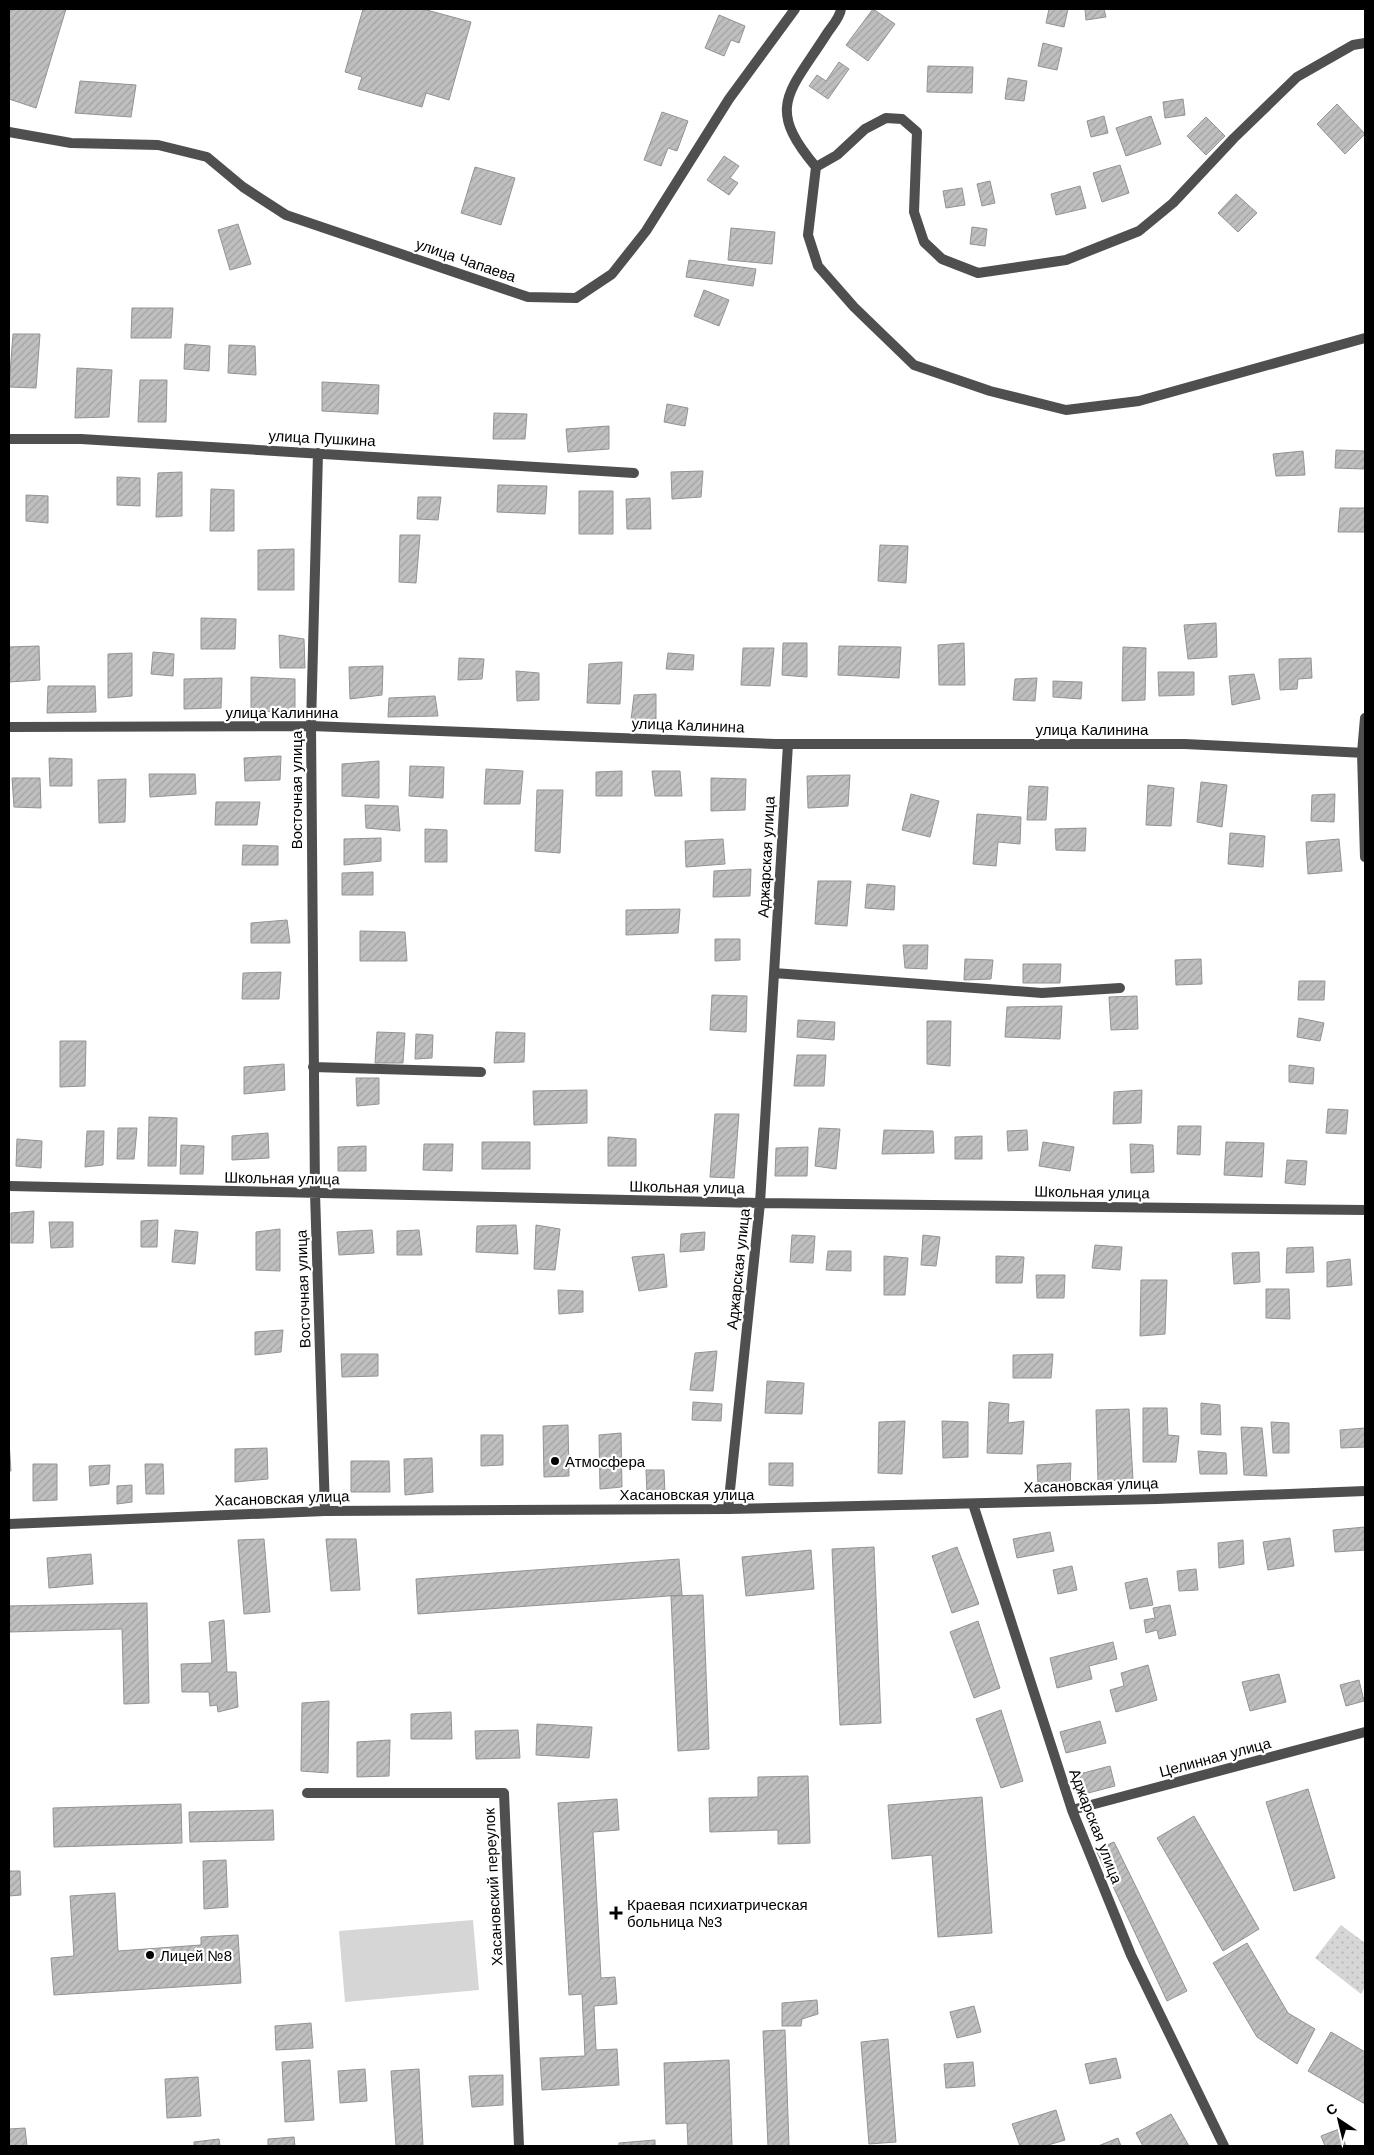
<svg xmlns="http://www.w3.org/2000/svg" width="1374" height="2155" font-family="Helvetica,sans-serif">
<style>
.green{fill:#d6d6d6}
.park{fill:url(#park-dots)}
.building{fill:url(#building-hatch);stroke:#939393}
.lines{fill:none;stroke-linecap:round;stroke-linejoin:round}
.minor{stroke:#4f4f4f;stroke-width:10}
.poi-dot{fill:#000;stroke:#fff;stroke-width:2}
.labels{text-anchor:middle;dominant-baseline:central;stroke-width:4.5;stroke-linejoin:round;paint-order:stroke}
.street-label{font-size:15px;fill:#000;stroke:#fff}
.poi-label{font-size:15px;fill:#000;stroke:#fff;text-anchor:start}
</style>
<defs>
<pattern id="park-dots" width="8" height="8" patternUnits="userSpaceOnUse" patternTransform="scale(1.25)"><rect width="8" height="8" fill="#d6d6d6"/><path d="M2 2h.1M6 6h.1" fill="none" stroke="#b6b6b6" stroke-width="1.8" stroke-linecap="round"/></pattern>
<pattern id="building-hatch" width="6" height="6" patternUnits="userSpaceOnUse" patternTransform="scale(1.25)"><rect width="6" height="6" fill="#bfbfbf"/><path d="M-1 1l2-2M0 6l6-6M5 7l2-2" fill="none" stroke="#a2a2a2"/></pattern>
</defs>
<rect width="100%" height="100%" fill="#fff"/>
<!-- green -->
<path class="green" d="M473 1920 479 1990 345 2002 339 1931Z"/>
<!-- park -->
<path class="park" d="M1341 1925 1365 1943V1987L1361 1994 1315 1958Z"/>
<!-- building -->
<path class="building" d="M9 9H66L36 108 9 99Z
M363 9H423L471 22 449 100 426 93 422 107 358 89 362 77 345 72Z
M873 9 895 24 868 61 846 45Z
M1049 9H1068L1064 27 1046 23Z
M1085 9H1104L1106 17 1086 20Z
M719 15 745 26 739 43 731 40 724 56 705 48Z
M1043 43 1062 48 1057 70 1038 66Z
M839 62 849 69 828 99 809 86 817 75 826 81Z
M928 66 973 67 972 93 927 92Z
M1008 78 1027 81 1024 101 1005 99Z
M80 81 136 85 131 117 75 113Z
M1183 99 1185 115 1165 118 1163 102Z
M1337 104 1365 134 1345 154 1317 124Z
M662 112 688 121 677 151 668 148 661 166 644 160Z
M1104 116 1108 133 1091 137 1087 121Z
M1151 116 1161 144 1126 156 1116 128Z
M1206 117 1225 136 1206 155 1187 136Z
M724 156 739 166 730 178 738 183 729 195 707 180Z
M1120 165 1129 193 1102 202 1093 173Z
M475 167 515 178 501 225 461 213Z
M990 181 995 203 982 206 977 184Z
M1080 186 1086 208 1056 215 1051 194Z
M962 188 965 205 946 208 943 191Z
M1236 194 1257 213 1238 232 1218 213Z
M238 224 251 264 230 270 218 230Z
M972 227 987 229 985 246 970 244Z
M731 228 775 232 772 264 728 260Z
M689 260 756 269 753 286 686 277Z
M704 290 729 300 719 326 694 316Z
M132 308H173L171 338H131Z
M13 334H40L36 388 9 387Z
M185 344 210 346 209 371 184 369Z
M229 345 255 346 256 375 228 373Z
M77 368 112 370 109 417 75 418Z
M140 380H167L166 422H138Z
M322 382 379 385 378 414 322 411Z
M667 404 688 408 685 426 664 422Z
M494 413 527 414 525 439H493Z
M609 426V449L568 452 566 429Z
M1336 450 1365 451V469L1335 468Z
M1303 451 1305 475 1276 476 1273 454Z
M703 471 701 497 672 499 671 472Z
M182 472V516L156 517 158 473Z
M117 477 140 478V506L117 505Z
M498 485 547 486 545 514 497 512Z
M211 489 234 490V531H210Z
M579 491H613V534H579Z
M26 495 48 496V523L26 521Z
M418 497H441L438 520 417 519Z
M650 498 651 529H627L626 499Z
M1340 508H1365V532H1338Z
M400 535H420L416 583 399 582Z
M880 545 908 546 906 583 878 581Z
M294 549V590H258V550Z
M201 618 236 619 235 649H201Z
M1216 623 1217 657 1188 659 1184 625Z
M279 635 304 639 305 668H280Z
M783 643H807V677L782 675Z
M964 643 965 685H939L938 645Z
M39 646 40 680 9 682V647Z
M839 646 901 647 899 678 838 675Z
M1123 647 1146 648 1145 700 1122 701Z
M743 648H774L770 686 741 685Z
M153 652 174 654 173 676 151 674Z
M132 653V696L108 698V654Z
M668 653 694 655 693 670 666 669Z
M459 658 484 659 482 679 458 680Z
M1311 658 1312 678 1298 679 1297 689 1280 690 1279 659Z
M622 662 620 704 587 703 589 664Z
M383 666 382 695 350 699 349 667Z
M516 671 539 673V700L517 701Z
M1158 672H1194V695L1159 696Z
M1254 674 1260 699 1232 705 1229 676Z
M251 677 295 679V712L251 711Z
M222 678 221 708 184 709V679Z
M1037 678 1035 701 1013 700 1015 679Z
M1053 681 1082 682 1081 699 1053 697Z
M48 686H95L96 712 47 713Z
M656 694V720H631L634 695Z
M435 696 438 716 388 717 389 698Z
M281 756 280 780 245 781 244 758Z
M49 758 72 759V786H50Z
M379 761V798L342 796V764Z
M410 766 444 767 443 798 409 796Z
M486 769 523 771 520 804H484Z
M622 771V796H596V772Z
M652 771H680L682 796H655Z
M149 774H195L196 794 150 797Z
M850 775 848 806 808 808 807 776Z
M12 778H40L41 808 14 807Z
M711 778 746 779 745 810 711 811Z
M126 779 125 822 99 823 98 780Z
M1201 782 1227 785 1222 827 1197 822Z
M1148 785 1174 788 1171 826 1146 825Z
M1029 786 1048 787 1046 820H1027Z
M537 790H563L560 853 535 851Z
M911 794 939 801 930 837 902 830Z
M1335 794 1334 822 1311 821 1312 795Z
M216 802H260L257 825H215Z
M365 805 398 806 400 831 366 828Z
M977 814 1021 817 1020 844 998 842 996 866 973 864Z
M1086 828 1085 851 1056 850 1055 829Z
M425 829 447 830V862H425Z
M1230 833 1265 836 1263 867 1228 864Z
M381 838V861L344 865V839Z
M723 839 725 864 686 867 685 841Z
M1339 839 1342 871 1308 874 1306 842Z
M243 845 278 846V865H242Z
M751 869 750 896 713 897 714 871Z
M373 872V895H342V873Z
M818 881H851L847 926 815 924Z
M867 884 895 886 894 910 865 908Z
M680 909 678 933 626 935V910Z
M287 920 290 943H251V923Z
M360 931 405 932 407 961H360Z
M715 939H740V960L715 961Z
M903 945H928L927 969 905 968Z
M965 959 993 960 991 979 964 980Z
M1201 959 1202 984 1176 985 1175 960Z
M1023 964H1061L1060 983H1023Z
M281 972 279 999H242L243 973Z
M1299 981H1325L1324 1000H1298Z
M712 995 747 996 746 1032 710 1030Z
M1137 996 1138 1029 1111 1030 1109 997Z
M1062 1006 1060 1039 1005 1037 1007 1007Z
M1299 1018 1324 1023 1320 1041 1297 1037Z
M798 1020 835 1022 834 1040 797 1037Z
M927 1021H951L950 1066 927 1064Z
M377 1032 405 1033 403 1063H375Z
M496 1032 525 1033 524 1062 494 1063Z
M416 1034 433 1035 432 1058 415 1059Z
M60 1041H86L85 1086 60 1087Z
M797 1055H826L824 1086H794Z
M284 1064 285 1090 244 1094V1067Z
M1289 1065 1314 1068 1313 1084 1289 1082Z
M356 1078H379V1104L357 1106Z
M587 1090V1123L534 1125 533 1091Z
M1142 1090 1141 1123 1113 1124 1114 1092Z
M1328 1109 1348 1110 1346 1134 1326 1133Z
M715 1114H739L734 1178 710 1177Z
M149 1117 177 1118 176 1166H148Z
M1178 1126H1201L1200 1155 1177 1154Z
M118 1128H137L134 1159H117Z
M819 1128 840 1129 836 1169 815 1166Z
M884 1130 933 1131 934 1153 882 1154Z
M1027 1130 1028 1150 1008 1151 1007 1131Z
M87 1131H104L103 1165 85 1167Z
M268 1133 269 1158 232 1160V1136Z
M982 1136V1159H955V1137Z
M608 1137 636 1139V1166H608Z
M17 1139 42 1141 41 1168 16 1166Z
M482 1142H530V1169H482Z
M1043 1142 1074 1147 1070 1171 1039 1166Z
M1226 1142 1264 1143 1262 1177 1224 1175Z
M424 1144H453L452 1171 423 1170Z
M1130 1144 1153 1145 1154 1172 1131 1173Z
M181 1145 204 1146 203 1174H180Z
M366 1146V1171H338V1147Z
M808 1147 807 1176H775L776 1148Z
M1287 1160 1307 1161 1305 1185 1285 1183Z
M34 1211 33 1243H11V1213Z
M158 1220 157 1247H141V1221Z
M49 1222H73V1247L51 1248Z
M516 1225 518 1254 476 1252 477 1226Z
M536 1225 560 1229 555 1270 534 1269Z
M280 1229V1271L256 1270V1232Z
M175 1230 198 1232 195 1264 172 1262Z
M372 1230 374 1253 339 1255 337 1232Z
M419 1230 422 1255H397V1231Z
M705 1232 704 1250 680 1252 681 1234Z
M792 1235 815 1236 813 1263 790 1262Z
M923 1235 940 1237 936 1266 921 1265Z
M1095 1245 1122 1247 1120 1270 1092 1268Z
M1313 1247 1314 1272 1286 1273 1287 1248Z
M828 1251H851V1271L826 1270Z
M1259 1252 1260 1282 1234 1284 1232 1253Z
M664 1254 667 1287 639 1291 632 1257Z
M884 1256 908 1258 905 1295H884Z
M996 1256 1024 1257 1022 1283H996Z
M1350 1259 1352 1285 1327 1287V1262Z
M1036 1275H1065L1064 1298H1037Z
M1141 1280H1167L1165 1334 1140 1336Z
M1266 1289H1289L1290 1319 1266 1318Z
M558 1290 583 1291V1312L559 1314Z
M283 1330 281 1352 255 1355V1332Z
M717 1351 713 1391 690 1390 695 1353Z
M341 1354H378V1376L342 1377Z
M1053 1354 1051 1378H1013V1355Z
M767 1381 804 1383 802 1414 765 1413Z
M693 1402 722 1404 721 1421 692 1420Z
M989 1402 1009 1404 1008 1423 1024 1421 1022 1454 987 1453Z
M1201 1403 1220 1405 1221 1435 1201 1434Z
M1143 1408H1167L1168 1435 1179 1436 1176 1462H1143Z
M1129 1409 1133 1480 1098 1481 1096 1410Z
M905 1421 902 1474 878 1473 879 1422Z
M942 1421 968 1422V1457L943 1458Z
M1271 1422 1289 1423V1453H1273Z
M568 1425 569 1476 544 1477 543 1426Z
M1241 1427 1262 1428 1267 1476 1244 1475Z
M1365 1428V1447L1341 1448 1340 1430Z
M621 1433 622 1487 600 1489 599 1435Z
M481 1435H503V1465L481 1466Z
M9 1442 11 1471H9Z
M267 1448 268 1479 235 1482V1449Z
M1198 1451 1226 1453 1227 1474H1200Z
M432 1458 433 1492 405 1495 404 1459Z
M351 1461H389L390 1492H351Z
M769 1463H793V1486L769 1485Z
M1071 1463 1070 1485H1038L1037 1465Z
M33 1464H57V1500L33 1501Z
M145 1464H163L164 1494H146Z
M110 1465 109 1484 90 1486 89 1466Z
M646 1470H664L665 1494 647 1495Z
M132 1485V1502L117 1504V1486Z
M1365 1527V1550L1335 1552 1333 1530Z
M1050 1532 1054 1551 1017 1558 1013 1539Z
M1290 1538 1294 1566 1268 1570 1263 1542Z
M264 1539 270 1612 244 1614 238 1540Z
M326 1539H356L360 1590 331 1591Z
M1243 1540 1244 1564 1219 1568 1218 1543Z
M874 1547 881 1723 840 1725 832 1549Z
M957 1547 979 1604 952 1613 932 1556Z
M811 1550 814 1589 746 1596 742 1557Z
M91 1554 93 1584 49 1588 47 1558Z
M679 1559 682 1595 418 1614 416 1579Z
M1072 1566 1077 1590 1058 1594 1053 1570Z
M1196 1569 1198 1590 1179 1591 1177 1571Z
M1147 1578 1153 1605 1130 1609 1125 1583Z
M703 1595 709 1749 678 1751 671 1596Z
M147 1603 149 1703 124 1704 122 1629 9 1632V1606Z
M1170 1605 1176 1635 1159 1639 1157 1630 1146 1633 1144 1620 1155 1618 1153 1608Z
M224 1620 227 1672H236L238 1707 218 1712 217 1705 210 1706 209 1692H182L181 1664 212 1663 209 1622Z
M978 1621 1000 1688 974 1698 950 1632Z
M1113 1642 1117 1659 1089 1666 1092 1679 1057 1688 1050 1658Z
M1148 1665 1157 1700 1116 1712 1110 1690 1124 1686 1121 1673Z
M1279 1674 1286 1702 1250 1711 1242 1682Z
M1359 1680 1364 1701 1346 1706 1340 1685Z
M329 1701 328 1773 301 1771 302 1703Z
M1001 1710 1023 1781 1001 1788 976 1719Z
M451 1712 452 1739H411V1714Z
M1100 1721 1106 1743 1066 1753 1060 1732Z
M537 1724 592 1727 589 1758 536 1755Z
M518 1730 520 1758 476 1759 475 1731Z
M390 1740 389 1776 357 1777V1742Z
M1110 1766 1115 1786 1077 1796 1072 1776Z
M808 1776 810 1843 778 1844V1830L710 1832 709 1798 758 1797V1777Z
M1308 1789 1335 1878 1294 1891 1266 1802Z
M982 1797 992 1933 938 1937 932 1855 892 1859 888 1805Z
M617 1799 619 1830 593 1832 601 1978 615 1977 617 2004 594 2006 596 2050 617 2049 619 2085 542 2090 540 2058 585 2056 582 1994 569 1995 558 1803Z
M181 1804 182 1843 54 1847 53 1808Z
M273 1810 274 1840 190 1842 189 1812Z
M1194 1816 1259 1929 1223 1951 1157 1838Z
M1114 1842 1187 1991 1167 2001 1096 1850Z
M226 1860 228 1907 204 1909 203 1861Z
M9 1871H20L21 1895 9 1896Z
M115 1893 118 1951 201 1945V1937L238 1935 241 1983 54 1995 51 1958 74 1956 70 1896Z
M1247 1943 1288 2013 1315 2029 1297 2064 1257 2037 1213 1963Z
M817 2000 818 2014 802 2019 801 2026H782V2003Z
M974 2006 981 2032 957 2038 950 2012Z
M311 2023 313 2048 276 2050 275 2026Z
M785 2030 789 2146H768L763 2031Z
M1331 2032 1365 2052V2104L1308 2071Z
M888 2039 896 2142 869 2144 861 2042Z
M1116 2058 1121 2078 1090 2084 1085 2064Z
M310 2060 314 2120 285 2122 282 2062Z
M729 2060 732 2146H688L687 2123 666 2124 664 2063Z
M973 2062 975 2086 946 2088 944 2064Z
M365 2069 367 2101 340 2103 338 2071Z
M419 2069 423 2146H396L391 2071Z
M503 2075V2105L472 2107 469 2076Z
M198 2077 201 2116 167 2118 165 2079Z
M1056 2110 1065 2140 1045 2146H1020L1012 2124Z
M1171 2114 1189 2146H1143L1136 2133Z
M25 2128 27 2146H9V2129Z
M1339 2129 1346 2146H1325L1321 2136Z
M294 2137 295 2146H268V2139Z
M1118 2138 1121 2146H1098Z
M219 2139 220 2146H194V2142Z
M655 2140V2146H619V2143Z"/>
<g class="lines">
<!-- minor -->
<path class="minor" d="M841 9C840 18 831 27 826 35 789 93 765 107 816 167L808 235 818 266 854 307 914 365 990 391 1066 410 1139 401 1365 338
M9 132 71 143 158 145 207 157 243 187 286 215 528 297 576 298 612 274 646 231 729 99 795 9
M816 167 837 155 865 129 886 118 902 119 917 132 914 212 924 242 942 259 978 273 1066 260 1139 231 1173 203 1234 138 1297 77 1353 45 1365 43
M9 439H81L634 473
M318 453 311 726 315 1193 325 1511
M1365 718 1362 753 1365 857
M9 727 311 726 775 744H1185L1365 753
M774 973 1042 993 1120 988
M313 1067 481 1072
M9 1186 760 1203 1365 1210
M973 1504 1072 1810 1131 1955 1224 2146
M728 1509 760 1203 788 744
M9 1524 325 1511 728 1509 1157 1499 1365 1491
M307 1793H504L519 2146
M1072 1810 1365 1732"/>
</g>
<!-- markers -->
<g class="poi-dot">
<circle cx="555" cy="1461" r="5"/>
<path d="M613.5 1905.5h5v5h5v5h-5v5h-5v-5h-5v-5h5z"/>
<circle cx="150" cy="1955" r="5"/>
</g>
<g class="labels">
<!-- street labels -->
<g class="street-label">
<text transform="translate(466 260) rotate(19)">улица Чапаева</text>
<text transform="translate(322 438) rotate(3)">улица Пушкина</text>
<text x="282" y="712">улица Калинина</text>
<text transform="translate(688 725) rotate(2)">улица Калинина</text>
<text x="1092" y="729">улица Калинина</text>
<text transform="translate(296 790) rotate(-90)">Восточная улица</text>
<text transform="translate(766 857) rotate(-87)">Аджарская улица</text>
<text transform="translate(282 1178) rotate(1)">Школьная улица</text>
<text transform="translate(687 1187) rotate(1)">Школьная улица</text>
<text transform="translate(1092 1192) rotate(1)">Школьная улица</text>
<text transform="translate(738 1269) rotate(-84)">Аджарская улица</text>
<text transform="translate(303 1289) rotate(-92)">Восточная улица</text>
<text transform="translate(1091 1485) rotate(-2)">Хасановская улица</text>
<text x="687" y="1494">Хасановская улица</text>
<text transform="translate(282 1498) rotate(-2)">Хасановская улица</text>
<text transform="translate(1215 1757) rotate(-15)">Целинная улица</text>
<text transform="translate(1096 1826) rotate(69)">Аджарская улица</text>
<text transform="translate(493 1887) rotate(-93)">Хасановский переулок</text>
</g>
<!-- poi labels -->
<g class="poi-label">
<text x="565" y="1461">Атмосфера</text>
<text x="627" y="1904">Краевая психиатрическая<tspan x="627" dy="17">больница №3</tspan></text>
<text x="160" y="1955">Лицей №8</text>
</g>
</g>
<!-- border -->
<rect width="1374" height="2155" fill="none" stroke="#000000" stroke-width="20"/>
<!-- north arrow -->
<g transform="translate(1339 2120) rotate(325)" stroke="#ffffff" stroke-width="4" paint-order="stroke">
<path d="M0-4L9 19L0 12L-9 19Z" fill="#000000"/>
<text y="-8" font-size="14" font-weight="bold" text-anchor="middle" fill="#000000">С</text>
</g>
</svg>
